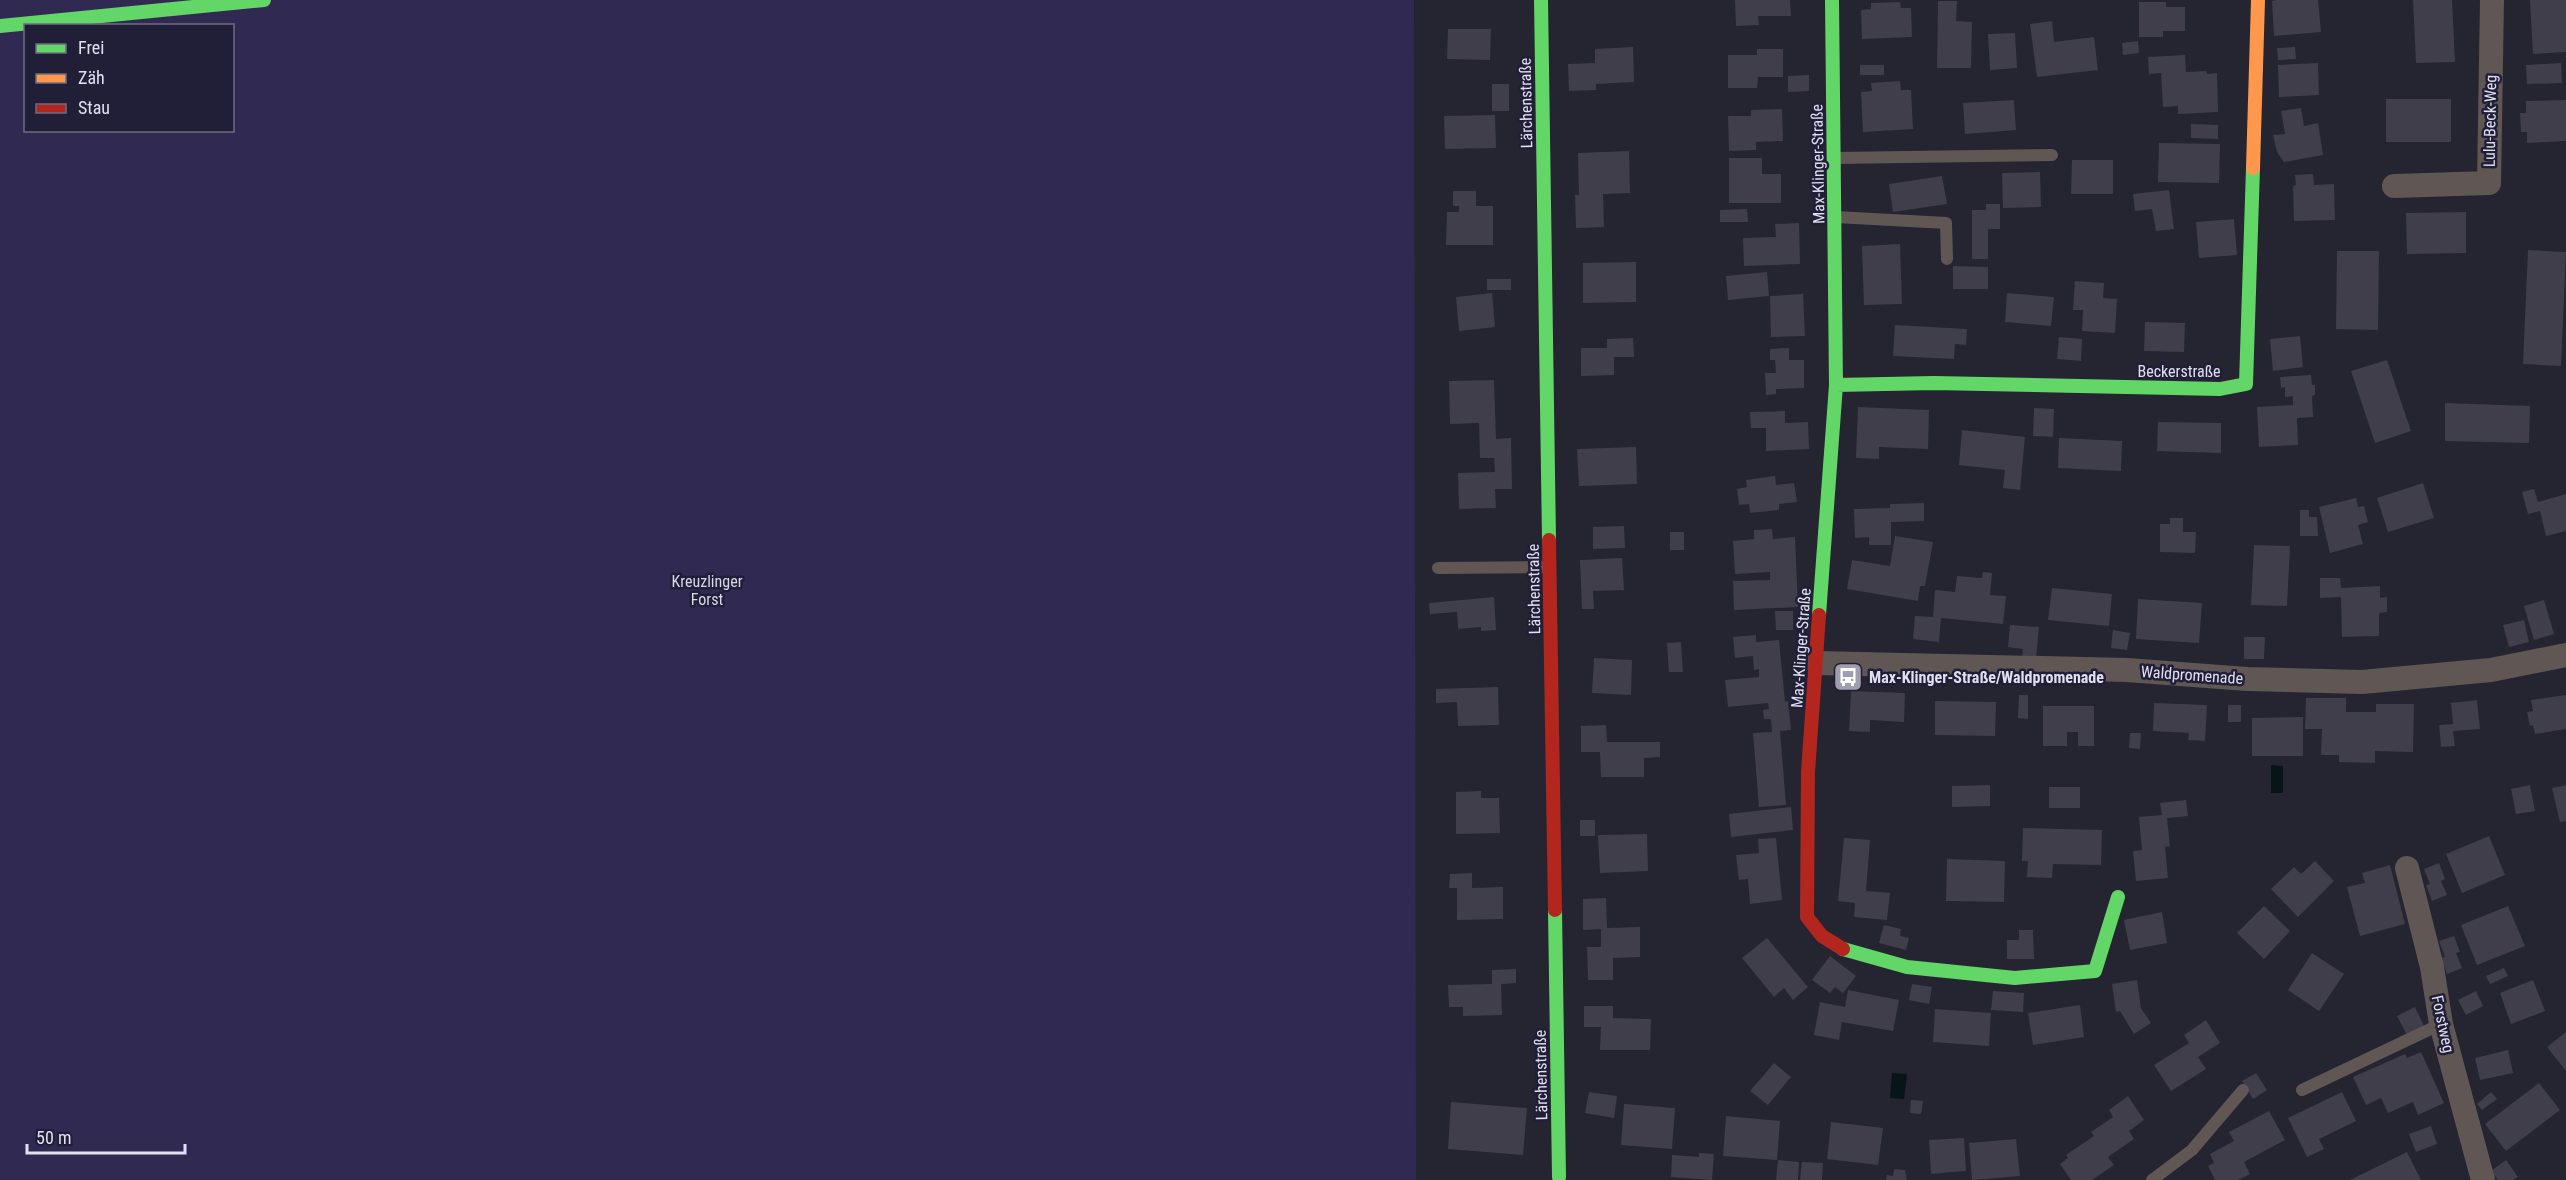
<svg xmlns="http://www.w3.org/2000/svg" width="2566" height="1180" font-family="'Roboto Condensed',sans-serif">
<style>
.green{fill:#302a53;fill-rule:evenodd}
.water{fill:#071518}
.building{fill:#3f3e4a}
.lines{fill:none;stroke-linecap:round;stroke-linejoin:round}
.lane{stroke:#605654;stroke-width:12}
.street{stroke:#605654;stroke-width:24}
.fast{stroke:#63d668;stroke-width:14}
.slow{stroke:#ff974d;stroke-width:14}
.jam{stroke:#b3261e;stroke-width:14}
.labels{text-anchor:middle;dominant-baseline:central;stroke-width:5;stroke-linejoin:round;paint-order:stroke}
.street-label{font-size:16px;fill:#e1e0f1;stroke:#211e37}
.park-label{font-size:16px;fill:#d8d7ec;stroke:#211e37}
.poi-label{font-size:16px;font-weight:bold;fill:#e1e0f1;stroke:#211e37;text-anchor:start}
</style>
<rect width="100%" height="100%" fill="#252431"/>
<!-- green -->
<path class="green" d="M0 0H1414L1416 1180H0ZM26 26H232V130H26Z"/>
<!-- water -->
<path class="water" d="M2271 765 2283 766V793H2271Z
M1892 1073 1907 1074 1904 1099 1890 1098Z"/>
<!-- building -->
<path class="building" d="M1735 0H1790L1791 16H1758L1759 25 1736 26Z
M2277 0H2318L2321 32 2274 36 2272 1Z
M2413 0H2452L2455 62 2416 63Z
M2530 0H2566V52L2533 54Z
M1938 1H1957L1956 21 1972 22 1971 68H1937Z
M1900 2 1901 8H1911L1912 37 1862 39 1861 10 1871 9V3Z
M2139 2H2166V7H2185V31H2163V37H2139Z
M2052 21 2054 42 2094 37 2098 70 2037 77 2030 24Z
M1448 29H1491L1490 60 1447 59Z
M2015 33 2017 68 1990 70 1988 34Z
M2138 41 2139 53 2123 55 2122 43Z
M1633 47 1634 82 1596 84V90L1569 91 1568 64 1595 63V49Z
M2295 47 2296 59 2278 60 2277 48Z
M1757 49H1783V77H1758L1757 88H1728V55H1757Z
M2185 55 2186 72 2206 71 2207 74 2217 73 2218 112 2178 114V106L2163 107 2161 73 2149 74 2148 57Z
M2318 63 2319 95 2279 97 2278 65Z
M2561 63 2562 83 2527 84 2526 65Z
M1860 65H1884V75H1860Z
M1809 75V91L1788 92V76Z
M1900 81 1901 90H1911L1913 129 1863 132 1861 92 1872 91 1871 83Z
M1492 84H1509V111H1492Z
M2386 99H2451V142H2386Z
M2014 100 2016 130 1965 134 1963 103Z
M2566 100V141L2527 143V132H2521L2520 113H2526V101Z
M2301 108 2304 126 2318 123 2323 155 2284 162 2277 152 2273 135 2285 134 2281 111Z
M1782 109 1783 141 1756 142V150L1729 151 1728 116H1751V110Z
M1495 115 1496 148 1445 149 1444 116Z
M2191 124 2218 125V139L2191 138Z
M2159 143 2220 144 2219 183 2158 182Z
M1629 151 1630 193 1603 194 1604 227 1576 228 1575 195H1579L1578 153Z
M1729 158H1762V174H1781V203H1729Z
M2072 160H2113V194H2071Z
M2040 172 2041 207 2003 208 2002 173Z
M2313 174 2314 185 2334 184 2335 220 2294 221 2293 186 2296 185 2295 175Z
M1942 176 1947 204 1893 212 1889 184Z
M2169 190 2174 229 2156 231 2152 209 2135 211 2133 194Z
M1453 191H1476V206H1493V245H1446L1447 212H1459V206H1453Z
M1986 204H2000V229H1988V259H1972V210H1986Z
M1747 209 1748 222H1720V210Z
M2466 212V253L2407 254 2406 213Z
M2234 219 2237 255 2199 258 2196 222Z
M1799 223 1800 264 1744 266 1743 238 1776 237 1775 224Z
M1900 244 1902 304 1864 305 1862 246Z
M2528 250 2566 252 2561 366 2523 364Z
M2337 251H2379L2378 330 2336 329Z
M1636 262V302L1583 303V263Z
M1953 266 1988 267V289H1953Z
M1767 272 1769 296 1728 300 1726 276Z
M1487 279H1511V290H1487Z
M2075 281 2104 283 2103 298 2117 299 2115 333 2082 331 2083 310H2073Z
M1492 293 1495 327 1459 331 1456 297Z
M2007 293 2054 297 2051 326 2005 322Z
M1803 294 1805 336 1771 337 1770 296Z
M2145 322 2185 323 2184 352 2144 351Z
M1895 325 1967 329 1966 345 1955 344 1954 359 1893 356Z
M2300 336 2303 367 2273 371 2270 339Z
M2059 337 2082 339 2081 361 2057 359Z
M1633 338 1634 357H1614V375L1581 376V348H1607V339Z
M1789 348V360H1804V388L1776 389V394L1766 395 1765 373H1776L1775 360H1770V349Z
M2387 360 2411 431 2375 443 2351 371Z
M2311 375 2312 385H2315V395L2312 396 2313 417 2297 418 2298 445 2259 447 2257 407 2293 405V396L2285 397V387L2281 388 2280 377Z
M1494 380 1496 439 1511 438 1512 489H1495L1496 508 1459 509 1458 473 1495 472 1494 458H1480L1479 423 1450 424 1449 381Z
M2445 403 2530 406 2529 443 2445 441Z
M1858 407 1929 410 1928 449 1879 447V459L1856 458Z
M2034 408 2054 409 2053 437 2033 436Z
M1785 411V423L1808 422 1809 449 1766 451V428H1751L1750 412Z
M2158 422 2221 423V453L2157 451Z
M1962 430 2025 437 2020 490 2003 488 2005 470 1959 465Z
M2059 438 2122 441 2121 471 2058 468Z
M1636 447 1637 484 1579 486 1577 449Z
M1775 476 1776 485 1794 483 1797 502 1779 504V510L1750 513 1749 504 1739 505 1737 489 1747 487 1746 480Z
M2423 483 2434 518 2388 532 2377 498Z
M2534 489 2538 502 2566 494V531L2546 536 2540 511 2528 514 2522 492Z
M2356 498 2358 507 2364 506 2368 522 2358 525 2363 544 2330 553 2319 507Z
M1924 503V521L1891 522V545H1869V537L1855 538 1854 509 1890 508V504Z
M2300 510H2309V517H2317L2318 536H2300Z
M2170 518H2183V532H2196L2195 553 2160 552V524H2170Z
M1624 526 1625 548 1593 549V527Z
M1772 529 1773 539 1795 537 1798 607 1734 610 1733 581 1770 580V572L1735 574 1733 541 1754 539V530Z
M1670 532H1684V550H1670Z
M1895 536 1933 542 1925 586H1920L1918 601 1847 589 1852 560 1890 566Z
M2254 545 2290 546 2287 606 2251 605Z
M1622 558 1624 590 1593 591 1594 609H1582L1580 560Z
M1983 572 1992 573 1990 595 2006 596 2003 624 1941 618 1939 642 1913 639 1915 616 1933 617 1935 590 1955 592 1957 576 1982 578Z
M2320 578H2340L2341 588 2380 586V598L2387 597V612L2379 613V636L2342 637 2341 597 2320 598Z
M2052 588 2112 594 2109 626 2048 620Z
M1494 597 1496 630 1481 631V627L1458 629 1457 612 1430 614 1429 603Z
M2138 599 2202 603 2199 643 2136 639Z
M2544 600 2554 634 2534 640 2524 606Z
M1775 611H1793V630H1776Z
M2524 620 2529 642 2509 647 2503 625Z
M2010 625 2039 627 2036 659 2022 657 2023 649 2008 647Z
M2113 630 2130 633 2127 650 2111 648Z
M1756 635V642L1779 640 1785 702 1788 701 1791 730 1780 731 1786 805 1759 807 1753 733 1772 732 1771 719H1764L1763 710 1769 709 1768 703 1728 707 1725 680 1759 677V669L1754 670 1753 656 1735 658 1733 637Z
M2244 637H2265L2264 659H2244Z
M1681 642 1683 672H1669L1667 643Z
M1594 658 1632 660 1631 695 1592 693Z
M1498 687 1499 725 1458 726 1457 702 1436 703V689Z
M1851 691 1905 693 1904 722 1870 720V732L1849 731Z
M2019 695H2028V719L2018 718Z
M2566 695V729L2535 734 2533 725 2530 726 2527 712 2533 711 2531 700Z
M2306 698H2346V712H2376V704H2414L2413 752 2375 751V763L2339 762V755H2321L2322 729H2305Z
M2477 700 2480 729 2453 731 2455 746 2441 747 2439 725 2453 724 2451 703Z
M1935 701 1996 702 1995 736 1935 735Z
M2154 703 2207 705 2205 741 2188 740 2189 733 2153 731Z
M2228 705H2241V722H2228Z
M2043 706H2094V746H2078V732H2067V746H2043Z
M2303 717V756H2252V718Z
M1606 725 1607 742H1660V757L1644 758V777H1601L1600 752H1581V726Z
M2130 733H2141L2140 749 2129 748Z
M1990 785V806L1952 807V786Z
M2530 785 2535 811 2516 814 2511 789Z
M2566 785V821L2560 822 2552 788Z
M2049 787H2080V808H2049Z
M1481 791V798H1499L1500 833 1456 834V792Z
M2186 800 2188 816 2167 818 2170 846 2165 847 2168 878 2136 881 2133 851 2142 850 2139 817 2162 815 2160 803Z
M1791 807 1793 830 1731 837 1729 814Z
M1580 820H1595V836H1580Z
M2023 828 2102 830 2101 865 2053 864 2052 878 2027 877 2028 861H2022Z
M1647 834 1648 871 1600 873 1598 835Z
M2489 836 2505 875 2462 893 2446 854Z
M1776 838 1782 900 1750 904 1748 879 1739 880 1736 855 1759 853 1758 839Z
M1844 838 1870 840 1866 891 1890 893 1887 920 1854 917 1855 903 1838 901Z
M1947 859 2005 861 2004 902 1946 901Z
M2315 861 2334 881 2298 917 2271 889 2294 867 2301 874Z
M2439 863 2445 879 2441 881 2447 895 2432 901 2426 885 2430 884 2424 869Z
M2390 865 2405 924 2360 936 2347 887 2365 883 2362 873Z
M1472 873V888L1503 887V919L1457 920V888H1449L1450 874Z
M1606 898 1607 928 1640 927V957L1613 958V980H1588L1587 947H1601V929L1583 930V899Z
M2264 906 2290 931 2264 959 2237 933Z
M2508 906 2525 946 2477 965 2461 925Z
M2162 912 2167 943 2130 950 2124 920Z
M1884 925 1901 929 1900 936 1909 938 1906 950 1879 943Z
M2019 930H2033L2034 959H2007V940H2019Z
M2454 936 2460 952 2456 953 2462 968 2447 974 2441 958 2445 957 2439 941Z
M1767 938 1808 987 1793 1000 1784 988 1774 997 1742 958Z
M2312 953 2344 974 2319 1011 2288 990Z
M1830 956 1856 976 1843 993 1835 987 1830 993 1812 980Z
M2504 968 2508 976 2490 984 2486 976Z
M1516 969V983L1501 984 1502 1015 1463 1016V1007H1449L1448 985 1492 984V970Z
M2137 980 2141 1008 2151 1023 2134 1034 2120 1011 2116 1012 2112 984Z
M2533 980 2545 1011 2511 1024 2500 993Z
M1912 984 1932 987 1929 1004 1909 1000Z
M1848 990 1899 1000 1893 1031 1842 1022 1839 1040 1814 1035 1820 1002 1845 1007Z
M1993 991 2024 993 2023 1012 1991 1010Z
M2476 991 2483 1006 2466 1015 2458 1000Z
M2080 1005 2084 1037 2033 1045 2028 1013Z
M1584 1006H1613V1018L1651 1019 1650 1050H1600L1601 1027H1584Z
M2415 1007 2424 1026 2407 1035 2397 1016Z
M1935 1009 1991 1013 1989 1046 1933 1042Z
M2206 1020 2220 1043 2198 1057 2206 1069 2171 1091 2154 1065 2189 1043 2184 1035Z
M2566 1032V1071L2547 1047Z
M2508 1050 2513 1073 2480 1080 2475 1058Z
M2421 1052 2444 1103 2418 1115 2413 1102 2388 1113 2381 1098 2366 1105 2353 1077 2405 1054 2407 1058Z
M1774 1063 1791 1077 1768 1105 1750 1091Z
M2256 1073 2267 1090 2253 1099 2242 1081Z
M2539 1083 2560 1110 2506 1151 2485 1124Z
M1589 1092 1617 1096 1614 1118 1585 1113Z
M2342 1092 2356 1121 2319 1139 2324 1149 2307 1157 2288 1118Z
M2491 1092 2497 1099 2482 1110 2477 1104Z
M2128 1096 2144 1120 2129 1131 2134 1139 2108 1157 2114 1165 2092 1180H2071L2060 1164 2068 1158 2066 1155 2094 1136 2091 1132 2113 1117 2109 1110Z
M1911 1100 1923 1101 1921 1114 1910 1113Z
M1451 1102 1527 1108 1523 1155 1448 1149Z
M1624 1104 1675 1108 1672 1149 1621 1145Z
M2269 1111 2285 1140 2244 1162 2250 1174 2238 1180H2215L2208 1166 2214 1163 2210 1154 2234 1141 2229 1132Z
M1726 1116 1780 1121 1777 1160 1723 1156Z
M1831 1122 1883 1128 1878 1165 1827 1159Z
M2431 1126 2437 1144 2416 1152 2409 1134Z
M1964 1138 1966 1171 1931 1174 1929 1140Z
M2016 1139 2020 1176 1972 1180 1969 1143Z
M2407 1152 2421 1180H2350Z
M1699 1153 1714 1154 1712 1180 1671 1177 1672 1155 1699 1157Z
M1778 1160 1799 1162 1798 1180H1776Z
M2506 1160 2518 1177 2513 1180H2498L2491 1171Z
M1802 1162 1823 1163 1822 1180H1800Z
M1894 1169 1905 1170 1907 1180H1886L1887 1175 1893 1176Z"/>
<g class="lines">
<!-- lane -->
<path class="lane" d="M1835 158 2052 155
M1836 217 1946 223 1947 259
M1438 568 1547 567
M2302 1090 2441 1024
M2152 1180 2192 1150 2243 1090"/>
<!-- street -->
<path class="street" d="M2394 186 2489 183 2492 0
M1817 663 2127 670 2247 679 2362 682 2491 670 2566 655
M2407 868 2432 967 2441 1024 2483 1180"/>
<!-- fast -->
<path class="fast" d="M1541 0 1549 540
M0 26 264 0
M1836 385 1934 383 2220 389 2246 384 2253 168
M1819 615 1836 385 1832 0
M1555 910 1559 1177
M1843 949 1907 967 2015 978 2095 971 2118 897"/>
<!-- slow -->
<path class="slow" d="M2253 168 2258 0"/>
<!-- jam -->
<path class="jam" d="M1549 540 1555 910
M1819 615 1808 772 1807 917 1822 936 1843 949"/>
</g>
<!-- icons -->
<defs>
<g id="bus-square" transform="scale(1.5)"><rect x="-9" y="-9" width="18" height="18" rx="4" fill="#9f9eae" stroke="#211e37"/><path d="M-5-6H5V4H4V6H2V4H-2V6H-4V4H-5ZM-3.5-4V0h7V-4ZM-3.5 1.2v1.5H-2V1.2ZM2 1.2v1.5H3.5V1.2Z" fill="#fff"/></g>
</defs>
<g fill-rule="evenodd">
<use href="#bus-square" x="1848" y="677"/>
</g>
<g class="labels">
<!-- street labels -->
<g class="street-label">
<text transform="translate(1526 103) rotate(-91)">Lärchenstraße</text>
<text transform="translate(2490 121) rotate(-89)">Lulu-Beck-Weg</text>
<text transform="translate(1818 164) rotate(-91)">Max-Klinger-Straße</text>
<text x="2179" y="371">Beckerstraße</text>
<text transform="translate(1534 589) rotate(-91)">Lärchenstraße</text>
<text transform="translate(1801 648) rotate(-86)">Max-Klinger-Straße</text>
<text transform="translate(2192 675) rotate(4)">Waldpromenade</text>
<text transform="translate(2443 1024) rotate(78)">Forstweg</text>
<text transform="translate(1541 1075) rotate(-91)">Lärchenstraße</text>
</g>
<!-- park labels -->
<g class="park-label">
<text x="707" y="581">Kreuzlinger<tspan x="707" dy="18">Forst</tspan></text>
</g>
<!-- poi labels -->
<g class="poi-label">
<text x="1869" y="677">Max-Klinger-Straße/Waldpromenade</text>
</g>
</g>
<!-- legend -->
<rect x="24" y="24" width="210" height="108" fill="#211e37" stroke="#6e6c81" stroke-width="1.5"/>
<rect x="36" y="44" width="30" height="9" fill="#63d668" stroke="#6e6c81" stroke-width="1.5"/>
<text x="78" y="54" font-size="18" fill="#e1e0f1">Frei</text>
<rect x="36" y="74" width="30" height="9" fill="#ff974d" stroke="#6e6c81" stroke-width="1.5"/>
<text x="78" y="84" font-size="18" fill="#e1e0f1">Zäh</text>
<rect x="36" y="104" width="30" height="9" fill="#b3261e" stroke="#6e6c81" stroke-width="1.5"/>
<text x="78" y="114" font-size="18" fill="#e1e0f1">Stau</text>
<!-- scale -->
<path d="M27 1144v9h158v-9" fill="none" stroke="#e1e0f1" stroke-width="3"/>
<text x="36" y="1144" font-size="18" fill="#e1e0f1" stroke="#211e37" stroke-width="4.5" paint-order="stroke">50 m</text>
</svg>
